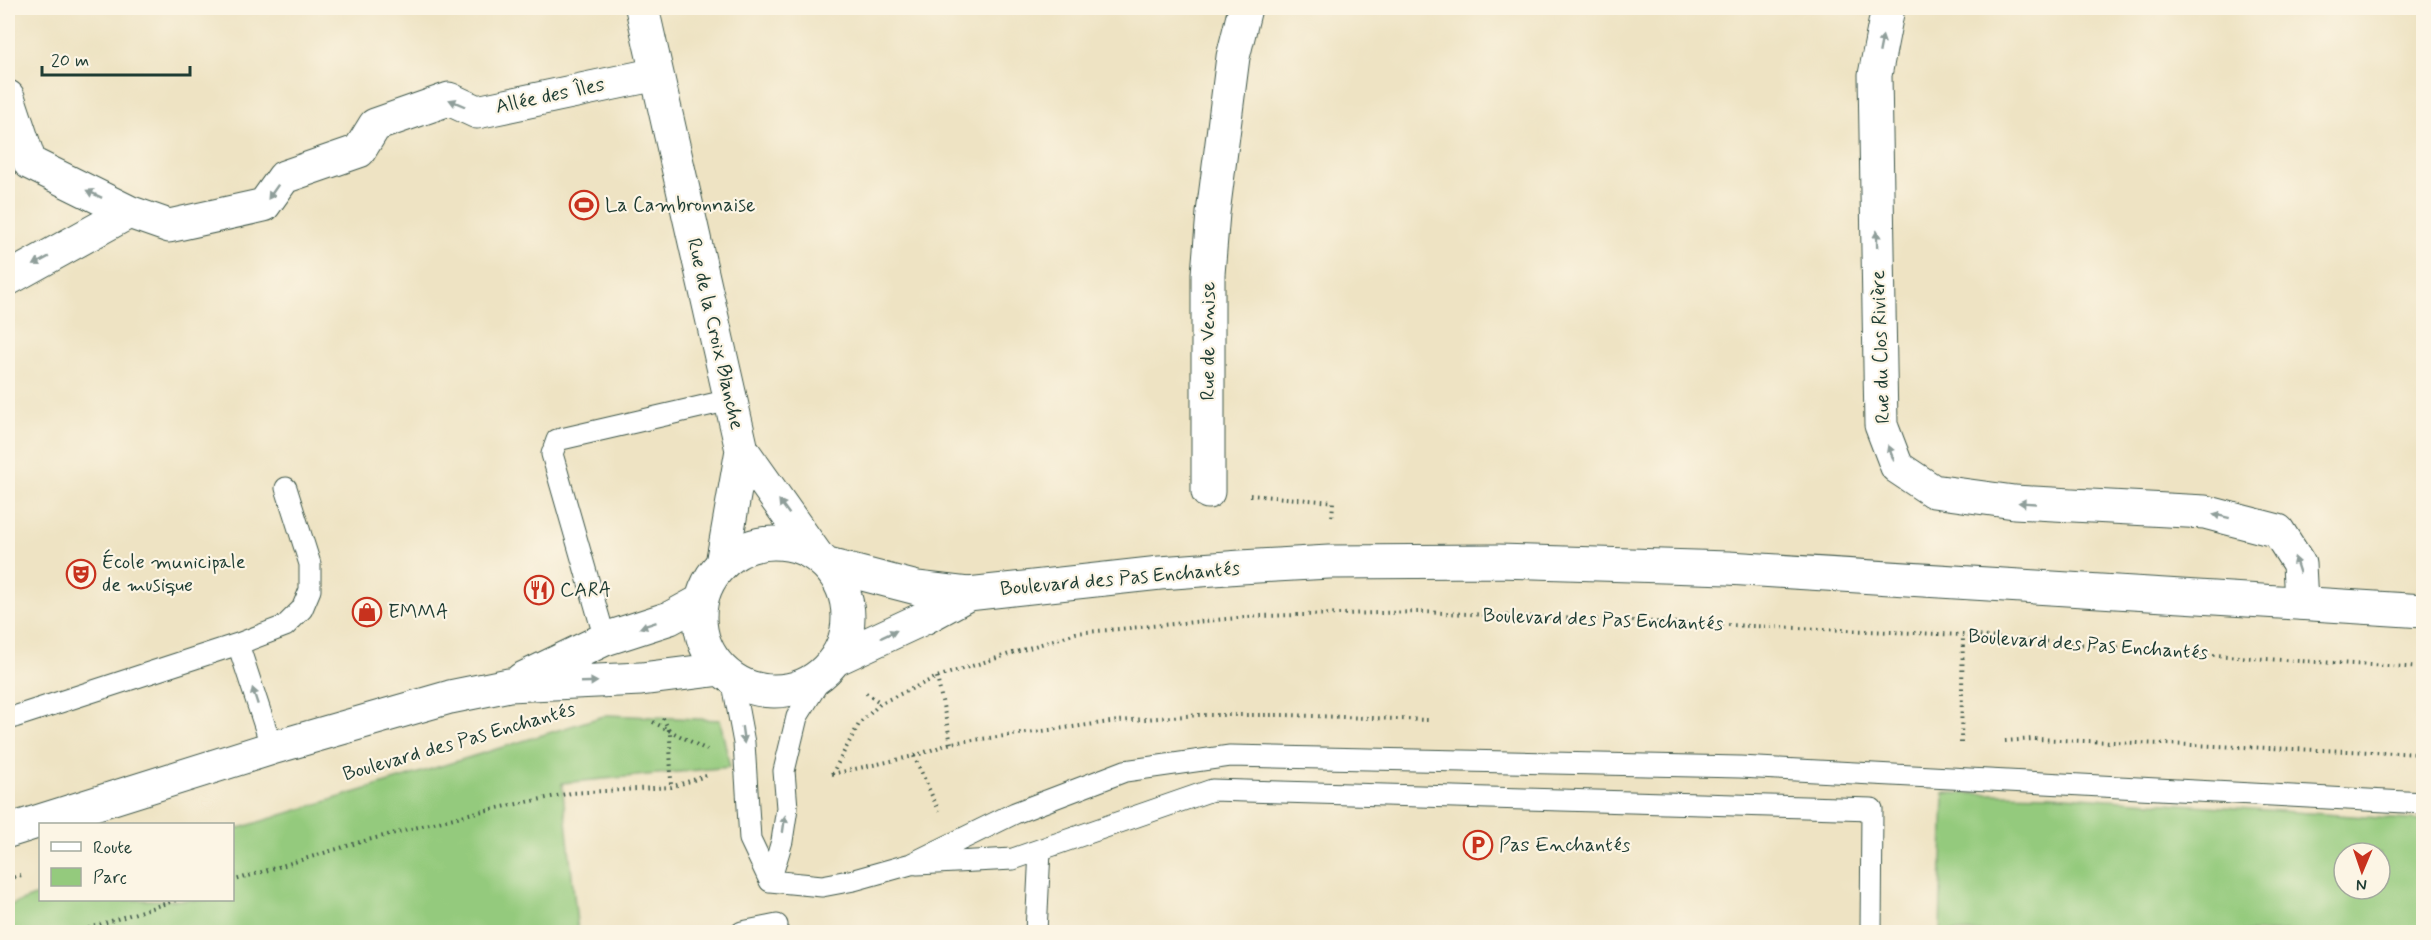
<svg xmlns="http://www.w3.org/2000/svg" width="2431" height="940" font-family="Mynerve,sans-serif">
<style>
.green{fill:#94ca7d;stroke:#5a8458;stroke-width:1.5;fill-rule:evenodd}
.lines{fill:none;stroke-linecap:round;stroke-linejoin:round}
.service-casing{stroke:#3e5649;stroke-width:23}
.minor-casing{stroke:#3e5649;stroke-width:35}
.secondary-casing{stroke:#3e5649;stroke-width:35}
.path{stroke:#3e5649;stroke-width:4;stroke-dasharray:1.5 4.5;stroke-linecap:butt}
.service{stroke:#fff;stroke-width:21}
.minor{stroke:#fff;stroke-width:33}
.secondary{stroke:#fff;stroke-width:33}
.oneway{fill:#8f9e9a}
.labels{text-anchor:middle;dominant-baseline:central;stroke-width:4.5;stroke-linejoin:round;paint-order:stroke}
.street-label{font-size:20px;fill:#1f3d34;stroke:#fcf5e5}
.poi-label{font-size:20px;fill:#1f3d34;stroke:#fcf5e5;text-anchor:start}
</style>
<rect width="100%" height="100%" fill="#fcf5e5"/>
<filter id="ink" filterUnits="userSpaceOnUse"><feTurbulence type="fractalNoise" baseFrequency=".0167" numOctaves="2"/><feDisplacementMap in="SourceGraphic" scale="12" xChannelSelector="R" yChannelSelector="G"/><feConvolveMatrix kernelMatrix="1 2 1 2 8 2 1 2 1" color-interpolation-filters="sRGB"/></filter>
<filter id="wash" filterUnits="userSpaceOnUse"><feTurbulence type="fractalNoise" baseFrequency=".008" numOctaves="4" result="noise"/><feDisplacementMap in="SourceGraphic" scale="24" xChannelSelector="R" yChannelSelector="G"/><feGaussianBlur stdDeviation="1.35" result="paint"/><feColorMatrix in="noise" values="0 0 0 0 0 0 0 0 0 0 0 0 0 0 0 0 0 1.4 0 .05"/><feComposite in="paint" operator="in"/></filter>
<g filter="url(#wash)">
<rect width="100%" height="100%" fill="#eee3c3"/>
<!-- green -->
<path class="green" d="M607 715 720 720 730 767 562 783 578 932H8V906L40 894V900H232L233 830Z
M1944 793 2051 795 2423 821V932H1940ZM2344 853H2380V889H2344Z"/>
</g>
<g filter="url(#ink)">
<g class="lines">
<!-- service casing -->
<g class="service-casing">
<path id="service" d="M605 639 552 454 557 440 730 400
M238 644 272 748
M732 678 744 743 750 839 770 881
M8 719 238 644 285 626 302 609 310 590V564L286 488
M917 864 1013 859 1212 790 1872 809 1871 932
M770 881 822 886 854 880 911 864 1015 813 1125 771 1230 756 1740 767 2424 803
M770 881 782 841 787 808 784 771 797 717 826 670
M742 932 777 925
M1036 932 1040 850"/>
</g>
<!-- minor casing -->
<g class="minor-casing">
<path id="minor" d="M642 8 742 450 722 564
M1888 8 1875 75 1881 425 1897 467 1933 491 2014 502 2205 512 2278 531 2299 564 2301 603
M8 97 30 163 129 212 169 226 264 205 284 177 359 151 375 125 449 99 477 112 657 74
M8 279 129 212
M742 450 817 556
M1208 492V274L1213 213 1233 57 1245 8"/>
</g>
<!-- secondary casing -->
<g class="secondary-casing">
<path id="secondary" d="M700 617a74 74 0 1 1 148 0a74 74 0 1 1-148 0Z
M828 565 917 588 968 594 1160 573 1241 567 1329 562 1498 561 1728 568 2424 611
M836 659 922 619 968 594
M522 679 605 639 670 618 701 601
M8 831 272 748 450 697 509 685 641 679 721 669"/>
</g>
<!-- path -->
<path class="path" d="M1250 495 1333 502 1332 520
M937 677 951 743
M866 693 881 703
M663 718 670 732 671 787
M653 722 707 750
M2005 741 2034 739 2424 754
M1961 743 1963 635
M914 756 939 811
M832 774 859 724 881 703 937 677 1076 633 1259 616 1421 612 1963 635 2265 659 2424 668
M832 774 914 756 951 743 1118 721 1199 715H1285L1428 720
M8 879 21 875
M232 881 360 842 473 813 571 793 671 787 709 775
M77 932 176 900"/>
<!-- service -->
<use href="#service" class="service"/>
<!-- minor -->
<use href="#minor" class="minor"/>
<!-- secondary -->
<use href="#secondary" class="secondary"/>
</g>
<!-- one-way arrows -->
<defs><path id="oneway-solid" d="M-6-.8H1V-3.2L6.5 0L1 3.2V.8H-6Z" transform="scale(1.5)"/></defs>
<g class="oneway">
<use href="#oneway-solid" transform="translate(1881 44) rotate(-79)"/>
<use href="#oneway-solid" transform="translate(457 103) rotate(-157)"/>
<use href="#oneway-solid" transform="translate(273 192) rotate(125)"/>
<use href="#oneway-solid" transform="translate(94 194) rotate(-154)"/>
<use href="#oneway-solid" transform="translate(1877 239) rotate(-91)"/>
<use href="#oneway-solid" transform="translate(41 261) rotate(151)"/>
<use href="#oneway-solid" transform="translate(1891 453) rotate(-111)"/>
<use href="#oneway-solid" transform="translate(2027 503) rotate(-177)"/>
<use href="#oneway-solid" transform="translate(784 507) rotate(-126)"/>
<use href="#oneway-solid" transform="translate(2221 516) rotate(-166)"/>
<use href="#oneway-solid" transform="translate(2297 565) rotate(-108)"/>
<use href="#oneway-solid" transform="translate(648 625) rotate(161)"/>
<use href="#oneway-solid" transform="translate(889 634) rotate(-25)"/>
<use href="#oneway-solid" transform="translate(589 682) rotate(-2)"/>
<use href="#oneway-solid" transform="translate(255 696) rotate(-108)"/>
<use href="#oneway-solid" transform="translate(743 735) rotate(82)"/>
<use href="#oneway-solid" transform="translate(784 824) rotate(-82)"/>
</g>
</g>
<!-- icons -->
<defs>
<g id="stadium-ring" transform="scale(1.5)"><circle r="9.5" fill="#fcf5e5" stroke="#c8321e" stroke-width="1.5"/><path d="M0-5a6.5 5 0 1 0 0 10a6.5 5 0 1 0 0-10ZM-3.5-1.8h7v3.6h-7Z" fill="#c8321e"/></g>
<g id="theatre-ring" transform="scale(1.5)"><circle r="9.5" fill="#fcf5e5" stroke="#c8321e" stroke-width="1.5"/><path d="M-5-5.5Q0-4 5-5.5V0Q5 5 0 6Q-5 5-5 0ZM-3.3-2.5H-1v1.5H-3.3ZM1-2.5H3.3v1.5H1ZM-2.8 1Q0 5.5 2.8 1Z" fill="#c8321e"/></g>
<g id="restaurant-ring" transform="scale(1.5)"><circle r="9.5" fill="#fcf5e5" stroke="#c8321e" stroke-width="1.5"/><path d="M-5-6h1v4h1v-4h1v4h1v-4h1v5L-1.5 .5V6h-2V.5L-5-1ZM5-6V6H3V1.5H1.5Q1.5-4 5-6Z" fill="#c8321e"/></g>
<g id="shop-ring" transform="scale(1.5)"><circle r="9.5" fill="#fcf5e5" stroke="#c8321e" stroke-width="1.5"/><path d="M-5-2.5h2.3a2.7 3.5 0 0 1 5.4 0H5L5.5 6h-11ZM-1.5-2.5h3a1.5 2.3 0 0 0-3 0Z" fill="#c8321e"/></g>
<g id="parking-ring" transform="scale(1.5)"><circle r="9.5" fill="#fcf5e5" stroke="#c8321e" stroke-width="1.5"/><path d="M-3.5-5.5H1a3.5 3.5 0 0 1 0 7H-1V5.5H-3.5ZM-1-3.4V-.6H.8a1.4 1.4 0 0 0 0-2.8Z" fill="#c8321e"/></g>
</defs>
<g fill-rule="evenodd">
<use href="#stadium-ring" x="584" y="205"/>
<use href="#theatre-ring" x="81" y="574"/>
<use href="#restaurant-ring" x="539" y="590"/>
<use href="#shop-ring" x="367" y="612"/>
<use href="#parking-ring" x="1478" y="845"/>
</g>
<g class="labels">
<!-- street labels -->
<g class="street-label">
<text transform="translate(550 96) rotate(-12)">Allée des Îles</text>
<text transform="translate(715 334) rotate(77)">Rue de la Croix Blanche</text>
<text transform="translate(1208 341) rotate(-90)">Rue de Venise</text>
<text transform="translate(1881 347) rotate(-92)">Rue du Clos Rivière</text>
<text transform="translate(1120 579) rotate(-5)">Boulevard des Pas Enchantés</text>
<text transform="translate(1603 620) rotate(2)">Boulevard des Pas Enchantés</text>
<text transform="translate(2088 645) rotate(4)">Boulevard des Pas Enchantés</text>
<text transform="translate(459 742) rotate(-16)">Boulevard des Pas Enchantés</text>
</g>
<!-- poi labels -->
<g class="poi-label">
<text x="605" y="205">La Cambronnaise</text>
<text x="102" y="562">École municipale<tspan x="102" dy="23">de musique</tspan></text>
<text x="560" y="590">CARA</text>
<text x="388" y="612">EMMA</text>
<text x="1499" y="845">Pas Enchantés</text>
</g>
</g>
<!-- margin -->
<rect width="2431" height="940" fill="none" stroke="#fcf5e5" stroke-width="30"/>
<!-- legend -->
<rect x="39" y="823" width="195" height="78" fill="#fcf5e5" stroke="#a4ab9e" stroke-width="1.5"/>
<rect x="51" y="842" width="30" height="9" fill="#ffffff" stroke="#a4ab9e" stroke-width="1.5"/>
<text x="93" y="853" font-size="18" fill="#1f3d34">Route</text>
<rect x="51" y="868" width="30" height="18" fill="#94ca7d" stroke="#a4ab9e" stroke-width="1.5"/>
<text x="93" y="883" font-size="18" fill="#1f3d34">Parc</text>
<!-- north arrow -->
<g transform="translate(2362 871) rotate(182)"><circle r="28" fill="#fcf5e5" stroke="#a4ab9e" stroke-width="1.5"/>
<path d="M0-4.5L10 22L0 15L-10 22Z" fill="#c8321e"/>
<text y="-9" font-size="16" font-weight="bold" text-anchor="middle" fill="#1f3d34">N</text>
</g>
<!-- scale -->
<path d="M42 66v9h148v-9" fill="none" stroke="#1f3d34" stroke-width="3"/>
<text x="51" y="66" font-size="18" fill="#1f3d34" stroke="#fcf5e5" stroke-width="4.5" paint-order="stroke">20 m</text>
</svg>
